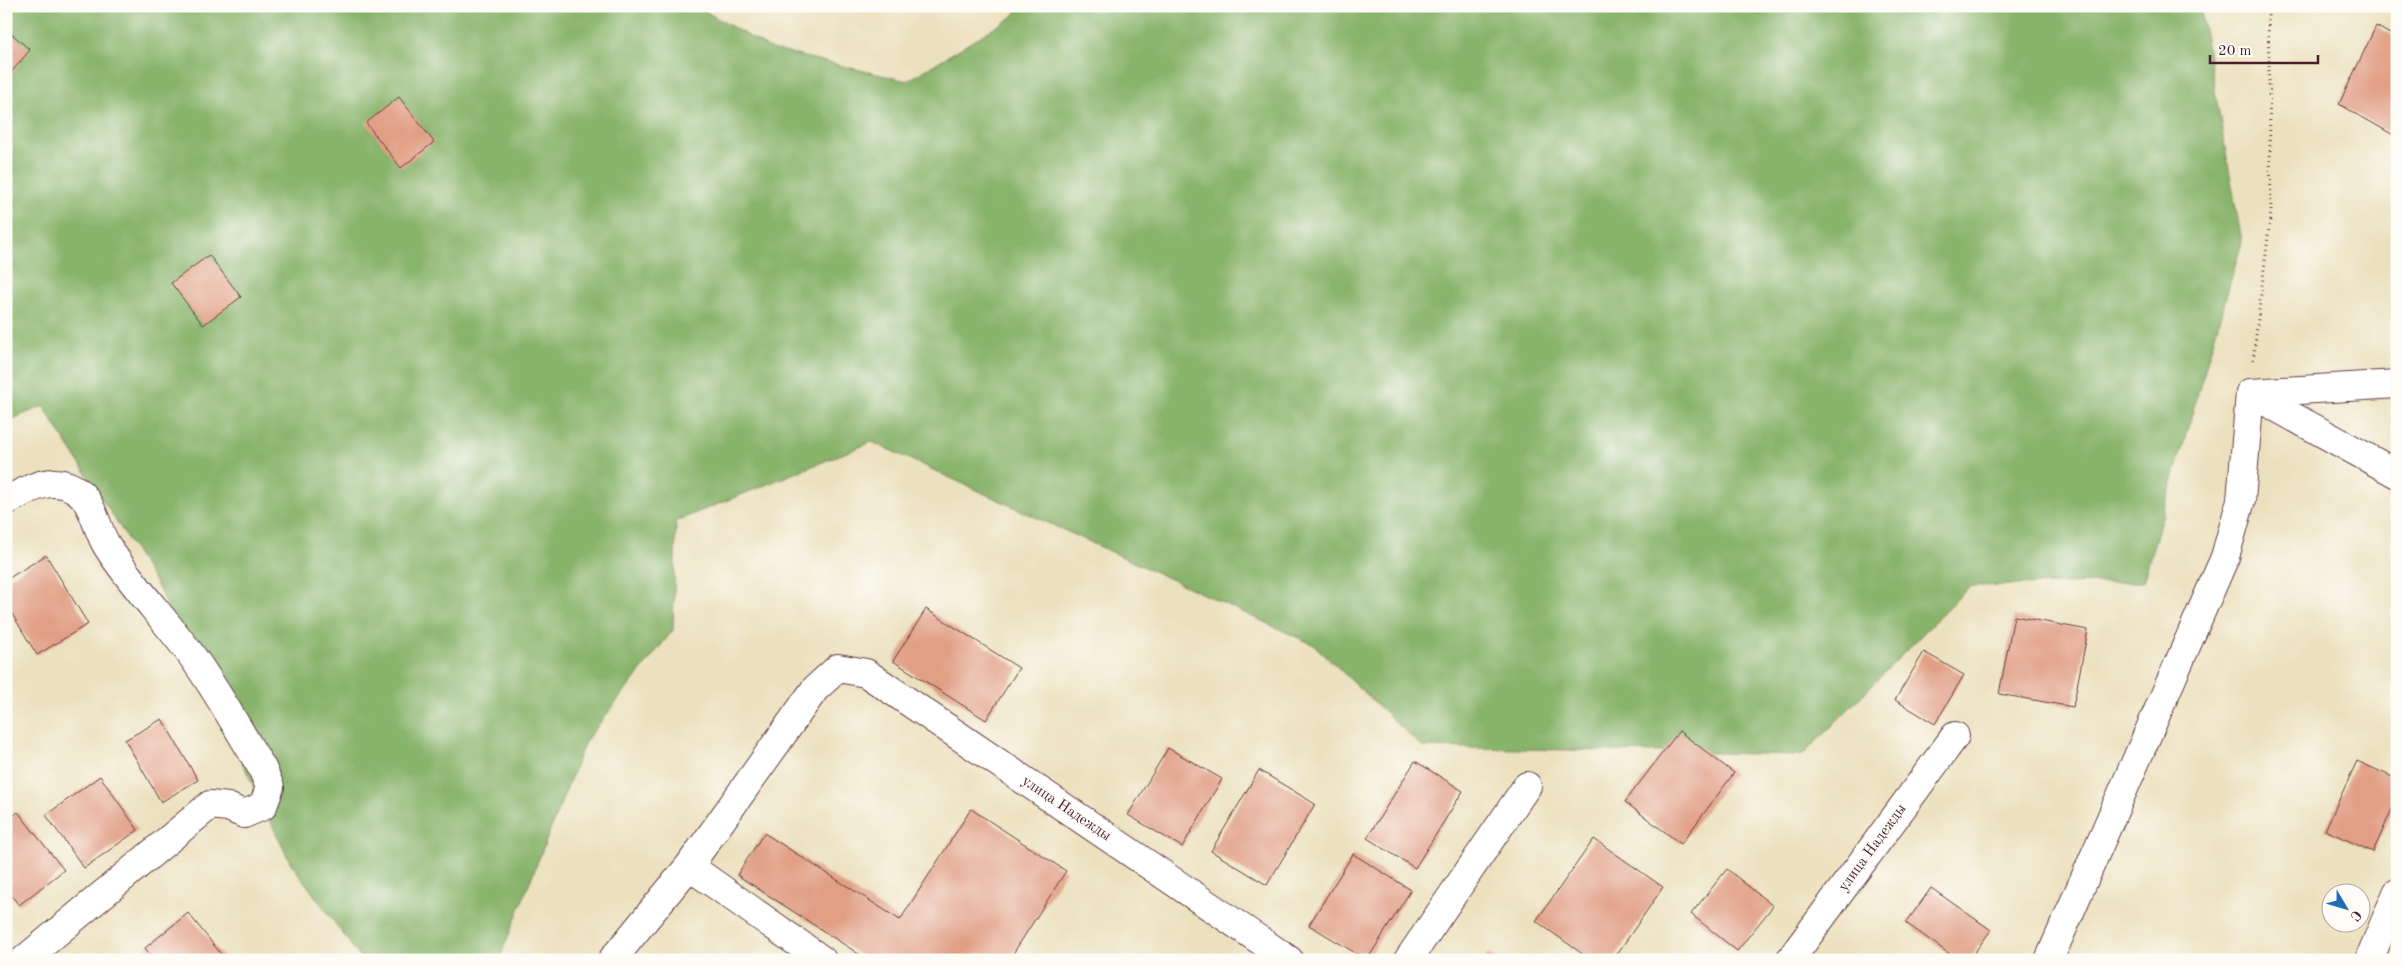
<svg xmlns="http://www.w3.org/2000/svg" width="2403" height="966" font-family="'Old Standard TT',serif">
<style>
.forest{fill:#88b36b;stroke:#69694b}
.building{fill:#e19f85}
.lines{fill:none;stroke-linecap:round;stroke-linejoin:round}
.minor-casing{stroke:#623c41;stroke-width:30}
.path{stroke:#623c41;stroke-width:3;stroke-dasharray:1 4;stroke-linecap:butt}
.minor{stroke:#fff;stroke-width:28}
.labels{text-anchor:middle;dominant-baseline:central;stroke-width:5;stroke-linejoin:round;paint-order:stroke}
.street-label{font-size:15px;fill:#4a1f2b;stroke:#fdfcf7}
</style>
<rect width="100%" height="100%" fill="#fdfcf7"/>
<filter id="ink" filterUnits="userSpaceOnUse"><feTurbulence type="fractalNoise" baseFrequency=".02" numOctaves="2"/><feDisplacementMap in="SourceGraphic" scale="10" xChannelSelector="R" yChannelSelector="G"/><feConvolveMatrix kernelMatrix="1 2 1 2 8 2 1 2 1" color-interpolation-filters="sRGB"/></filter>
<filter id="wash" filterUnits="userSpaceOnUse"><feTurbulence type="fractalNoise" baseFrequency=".0096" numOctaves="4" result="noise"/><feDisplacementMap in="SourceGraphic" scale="20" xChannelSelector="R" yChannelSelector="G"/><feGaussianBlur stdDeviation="1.12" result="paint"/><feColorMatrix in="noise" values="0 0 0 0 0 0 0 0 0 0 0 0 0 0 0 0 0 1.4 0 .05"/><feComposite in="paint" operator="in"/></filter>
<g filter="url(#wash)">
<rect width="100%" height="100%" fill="#ece1be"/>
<!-- forest -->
<path class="forest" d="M13 6H696L771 49 907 81 1012 17 1021 6H2200L2242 242 2143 582 1970 586 1803 755 1422 747 1314 645 872 442 676 521 673 630 585 742 499 960H362L290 862 158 587 43 406 6 422V15Z"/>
<g id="blocks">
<!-- building -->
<path class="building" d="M2376 26 2397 38V137L2339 104Z
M12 34 30 50 7 77 6 40Z
M399 97 434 142 401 168 366 123Z
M209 255 241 297 203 325 171 283Z
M46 555 88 624 37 655 6 604V580Z
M926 609 1019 668 986 720 893 661Z
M2014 616 2088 630 2073 707 1999 694Z
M1924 652 1964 675 1935 724 1895 700Z
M162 719 198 780 161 802 125 740Z
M1679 731 1734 773 1681 844 1625 802Z
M1168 748 1222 779 1182 847 1128 815Z
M1415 761 1463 791 1415 868 1367 838Z
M2357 761 2397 779V798L2373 852 2325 830Z
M1259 770 1315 804 1267 885 1211 851Z
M100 776 138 830 84 868 46 815Z
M971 809 1066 871 1009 960H868L737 875 764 833 900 920Z
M18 812 64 870 19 905 6 889V821Z
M1594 839 1663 887 1613 960H1591L1536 921Z
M1353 854 1411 890 1367 960 1309 925Z
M1727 869 1773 906 1737 951 1691 914Z
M1931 888 1991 930 1969 960H1958L1906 923Z
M188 913 226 960H154L145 948Z
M1488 953 1498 960H1484Z"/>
</g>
</g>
<g filter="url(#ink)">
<use href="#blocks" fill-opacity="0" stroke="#623c41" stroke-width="1"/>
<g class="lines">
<!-- minor casing -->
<g class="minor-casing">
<path id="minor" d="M2250 393 2397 474
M2250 393 2397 384
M6 501C27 490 50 475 73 488 93 498 96 529 107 546 131 584 162 616 189 652 216 688 238 730 262 768L270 787 263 806 244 814 228 807 210 805 24 960
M689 866 822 960
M612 960 689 866 815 689 838 668 866 673 1289 960
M1408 960 1527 786
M1790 960 1955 736
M2049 960 2225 557 2241 500 2250 393
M2369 960 2397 893"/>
</g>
<!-- path -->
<path class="path" d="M2253 360 2271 212 2268 6"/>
<!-- minor -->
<use href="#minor" class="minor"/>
</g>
</g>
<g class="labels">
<!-- street labels -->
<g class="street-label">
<text transform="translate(1066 809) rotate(34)">улица Надежды</text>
<text transform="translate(1873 848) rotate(-54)">улица Надежды</text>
</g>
</g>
<!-- margin -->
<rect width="2403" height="966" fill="none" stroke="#fdfcf7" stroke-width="25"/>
<!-- north arrow -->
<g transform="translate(2346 908) rotate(128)"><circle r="24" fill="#fdfcf7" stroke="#b5a4a5"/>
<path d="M0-4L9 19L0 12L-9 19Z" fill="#1f6fb2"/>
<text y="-8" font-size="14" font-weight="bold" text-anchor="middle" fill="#4a1f2b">С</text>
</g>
<!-- scale -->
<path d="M2210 55v8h108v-8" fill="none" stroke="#4a1f2b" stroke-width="2.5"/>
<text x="2218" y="55" font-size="15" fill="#4a1f2b" stroke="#fdfcf7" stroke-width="4" paint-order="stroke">20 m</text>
</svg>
